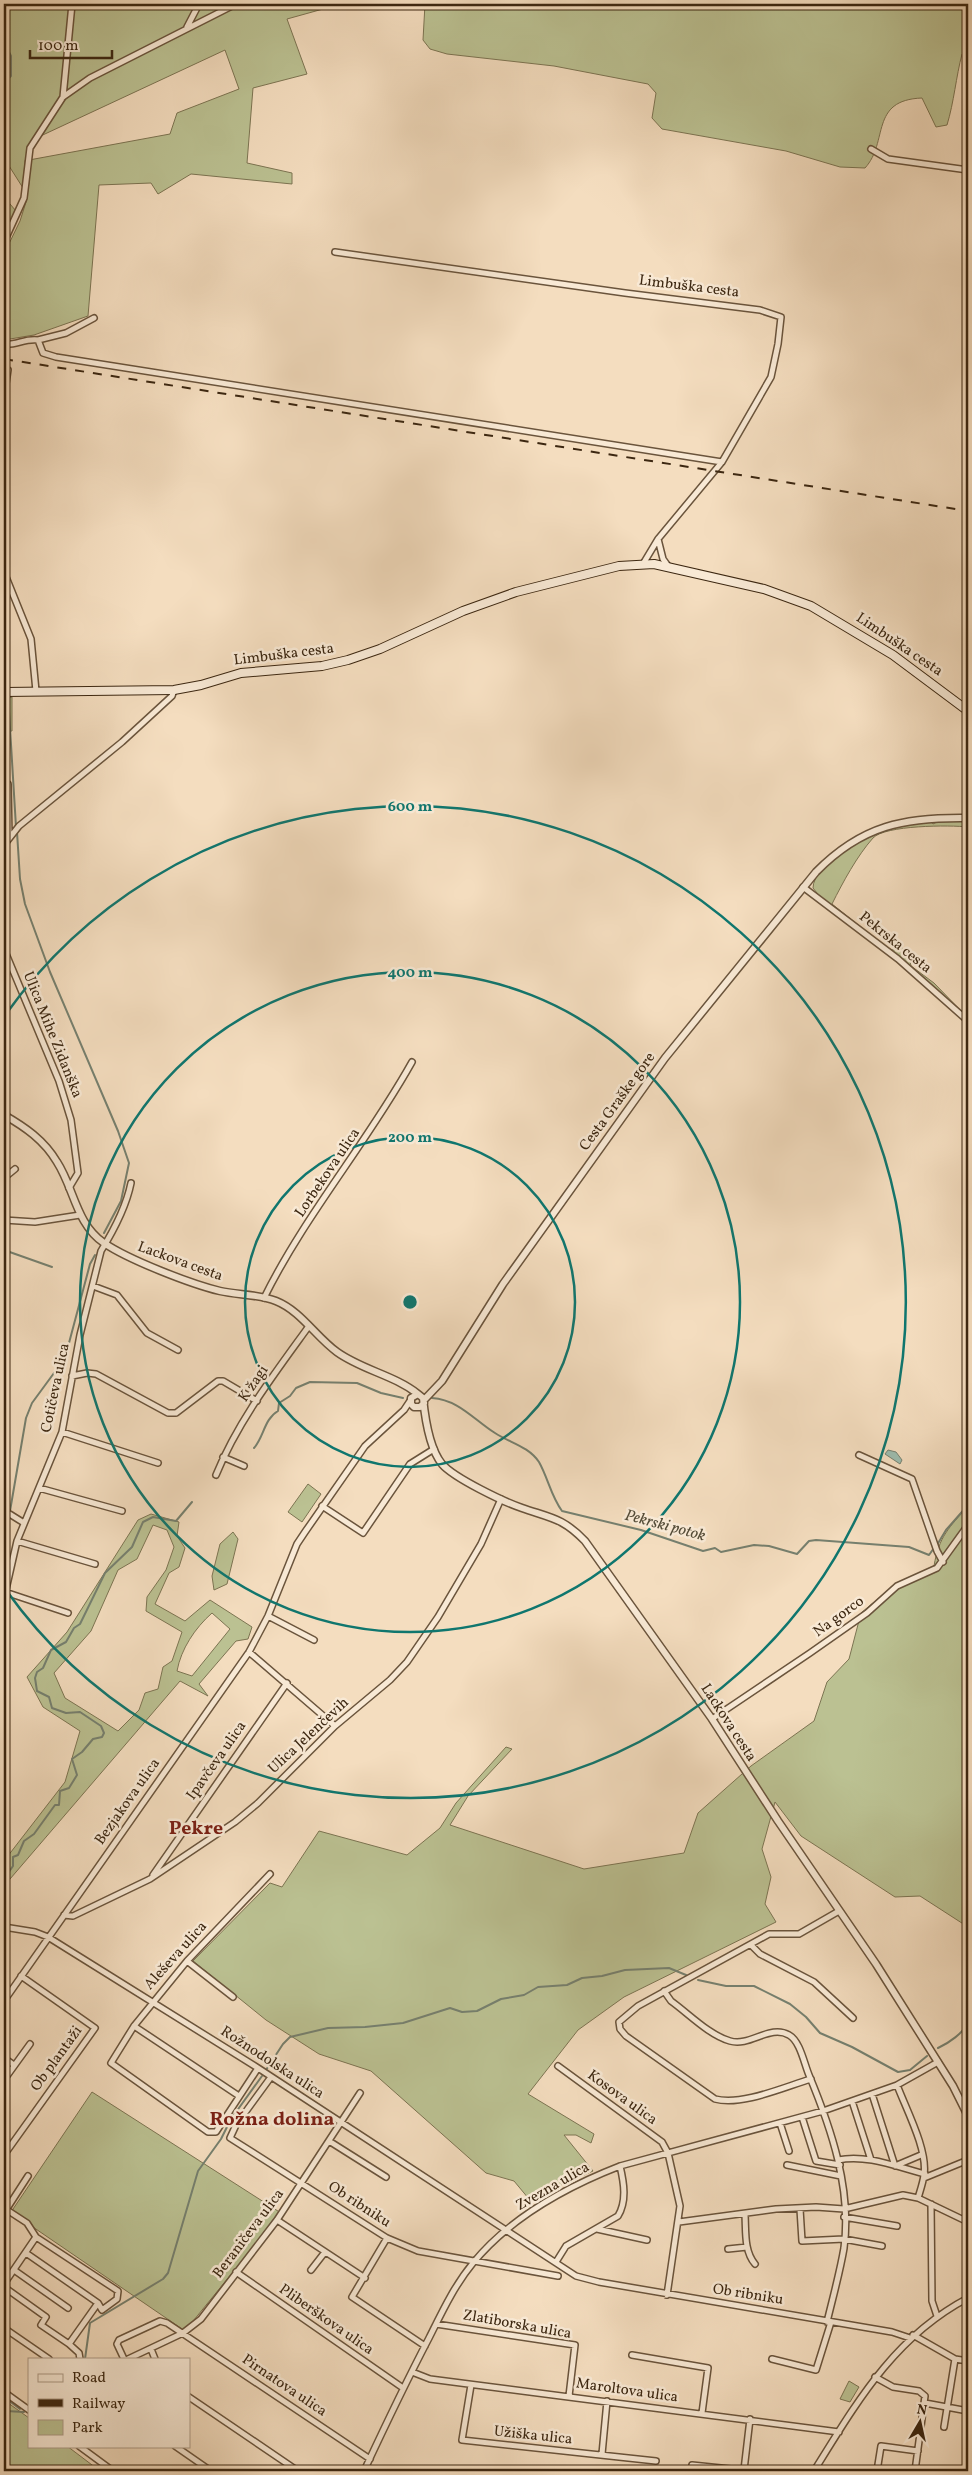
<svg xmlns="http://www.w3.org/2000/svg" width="972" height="2475" font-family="Vollkorn,serif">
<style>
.green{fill:#bbc192;stroke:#7c7452;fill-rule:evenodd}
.water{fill:#9cbcae;stroke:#76806f}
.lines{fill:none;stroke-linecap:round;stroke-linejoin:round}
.stream{stroke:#76806f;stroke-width:2}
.minor-casing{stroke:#6a543c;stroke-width:8}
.tertiary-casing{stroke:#6a543c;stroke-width:9}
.secondary-casing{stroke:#3c2711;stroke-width:10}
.minor{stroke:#f8e9d5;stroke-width:5}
.tertiary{stroke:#f8e9d5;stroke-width:6}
.secondary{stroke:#f8e9d5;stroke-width:8}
.rail{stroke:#3c2711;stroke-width:2;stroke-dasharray:9 9;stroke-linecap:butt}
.ring{fill:none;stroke:#0f766e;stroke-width:2.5}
.labels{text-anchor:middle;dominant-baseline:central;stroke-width:5;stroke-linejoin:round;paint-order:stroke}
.street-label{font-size:15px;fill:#3c2711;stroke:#f8e9d5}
.water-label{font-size:16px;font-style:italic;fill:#544c38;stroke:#f8e9d5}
.district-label{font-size:20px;font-weight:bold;fill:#7a1f14;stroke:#f8e9d5}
.centre{fill:#0f766e;stroke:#f8e9d5;stroke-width:2.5}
.ring-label{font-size:15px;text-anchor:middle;font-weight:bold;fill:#0f766e;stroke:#f8e9d5;stroke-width:5;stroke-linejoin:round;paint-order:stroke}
</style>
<rect width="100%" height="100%" fill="#f4ddbf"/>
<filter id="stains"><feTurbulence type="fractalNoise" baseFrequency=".004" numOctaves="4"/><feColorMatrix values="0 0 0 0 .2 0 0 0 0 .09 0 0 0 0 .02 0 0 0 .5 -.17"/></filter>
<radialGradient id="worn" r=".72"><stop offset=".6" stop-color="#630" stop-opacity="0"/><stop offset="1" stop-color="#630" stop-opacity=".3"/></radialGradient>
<!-- green -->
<path class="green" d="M4 4H341L287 19 307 74 253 88 247 163 292 173V184L191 174 158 194 151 183 99 185 88 316 34 335 4 340V254L20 221 26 202 29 183V160L170 134 177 113 239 89 225 50 32 140 25 161 23 188 4 158Z
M425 4H968V52L962 54C956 77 954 102 947 125L936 127 922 98C869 100 889 142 865 168L840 167 786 151 662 129 652 118 656 93 648 84 554 66 447 54 430 49 423 40Z
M4 197 16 211 4 235Z
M12 697V731H9L6 717 7 698Z
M931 821 933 824 939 821H968V827C950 825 885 825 873 838 857 856 843 882 832 904L887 948 893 950 903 948 909 956 911 966 934 983 968 1018 917 973 821 898 813 888C813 864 869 833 889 828 903 824 918 823 931 821Z
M308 1484 321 1494 302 1522 288 1512Z
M968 1506V1927L920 1896 895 1897 801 1836 775 1802 762 1849 771 1877 765 1904 776 1922 624 1997 578 2030 528 2094 594 2134 591 2143 576 2135H564L593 2171 529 2199 514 2181 486 2173 371 2071 319 2054 266 2020 193 1961 270 1883 282 1887 319 1831 407 1855 440 1828 456 1803 506 1747 512 1749 468 1796 450 1825 584 1869 684 1853 698 1813 751 1766 814 1721 827 1682 849 1659 861 1613 892 1587 934 1566C939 1536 949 1528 968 1506Z
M151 1514 179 1522 177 1536 185 1548 179 1567 169 1573 155 1604 185 1621 210 1600 252 1627 248 1639 236 1641 199 1684 208 1696 180 1681 4 1886V1861L65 1782 80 1731 43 1707 27 1677 67 1632 138 1520ZM153 1525 167 1530 174 1547 166 1570 147 1597 146 1611 182 1632 172 1661 163 1667 158 1689 145 1693 139 1710 118 1731 65 1698 54 1673 91 1631 118 1570 137 1559ZM212 1613 230 1629 192 1676 177 1671C181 1649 195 1628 212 1613Z
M233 1532 238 1539 227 1584 214 1590 212 1576 220 1544Z
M92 2092 281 2213 185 2331 11 2212Z
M849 2381 859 2387 850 2402 840 2399Z
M4 2400 29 2418V2446H67L100 2471H4Z"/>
<!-- water -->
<path class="water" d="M888 1450 896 1452 902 1460 900 1464 885 1454Z"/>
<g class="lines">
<!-- stream -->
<path class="stream" d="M4 42 11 56V76L4 83
M4 611 7 618 8 690
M8 695 16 827
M17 832 20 879 25 904 50 972 118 1131 129 1163 121 1201 104 1233
M4 1250 52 1267
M432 1398C459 1400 473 1419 495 1433 510 1443 528 1446 539 1462 548 1478 551 1496 562 1511L641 1530 703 1551 715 1548 721 1552 754 1545 769 1546 797 1554 809 1541 816 1540 909 1547 929 1555 934 1548
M254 1448C264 1437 264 1419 278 1411L279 1403 290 1396 296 1388 310 1382 357 1383 381 1393 403 1398
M10 1511 26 1418 32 1403 65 1358 90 1264 95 1255
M937 1545 946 1530 968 1505
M4 1564 9 1522
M4 1879 13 1866V1857L18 1855 24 1841 34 1834 55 1805H59L60 1791 69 1788 77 1775 72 1759 82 1752 93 1739 102 1737 104 1733 101 1726 80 1712 66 1713 52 1708 49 1697 37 1691 35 1678 37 1672 43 1668 51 1650 66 1642 74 1628 80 1624 105 1573 132 1547 143 1522 153 1517 176 1521 192 1502
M698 1980 726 1986H754L790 2004 806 2017 820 2033 852 2047 898 2072 910 2070 927 2056
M938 2048C949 2043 963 2033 968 2023
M266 2070 283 2044 290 2037 328 2028 365 2027 403 2023 450 2008 462 2012 477 2011 501 1999 524 1995 538 1987 567 1985 582 1978 602 1976 625 1970 669 1968 686 1975
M85 2359 90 2323 163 2279 168 2273 198 2171 221 2139 231 2119 262 2076
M4 2397 20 2409
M4 2415 6 2411 24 2412
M963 2471 968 2468"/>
<!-- minor casing -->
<g class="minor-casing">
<path id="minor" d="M187 27 199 4
M63 97 72 4
M871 149 888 159 968 170
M4 242 24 198 30 148 63 97 90 78 236 4
M335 252 625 293 760 310 781 317 778 344 771 377 722 462 658 539
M38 340 66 333 94 318
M4 344C15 346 25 338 38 340L43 353 56 357 722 462
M4 397 8 370
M643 564 658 539 663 559 668 566
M4 572 31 639 36 691
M4 781 8 784 9 838
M4 845 19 826 122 742 172 696 174 690
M803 887 898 959 968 1021
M4 949 59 1081 71 1120 78 1173 69 1188
M4 1178 15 1169
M4 1220 35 1222 80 1215
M93 1286 117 1295 147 1333 178 1350
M264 1298C305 1215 367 1143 412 1062
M72 1376 87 1373 96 1374 168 1413H176L218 1381H223L257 1401
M62 1432 158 1463
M859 1455 912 1479 937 1551 943 1562
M223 1457 244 1466
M216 1475C238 1421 275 1373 309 1326
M39 1488 122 1511
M4 1505 8 1513 24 1523
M322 1506 363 1533 410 1464 434 1449
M17 1541 95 1564
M5 1592 68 1613
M4 1598 17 1541 62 1432 80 1335 101 1251C114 1230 126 1208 131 1183
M268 1616 314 1640
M249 1652 335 1726
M712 1719 810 1653 867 1613 897 1586 937 1568 968 1525
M153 1875 287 1683
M64 1915 73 1916 150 1879 235 1822 258 1803 335 1726 390 1680 407 1662 438 1617 481 1544 501 1499
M4 1927 35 1932 48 1937 258 2068 576 2276 599 2282 892 2332 910 2338
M751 1945 760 1954 814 1982 853 2018
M187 1961 233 1997
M664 1991 671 2001C689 2014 709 2035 730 2041 750 2047 770 2024 789 2035 800 2041 804 2063 809 2075 831 2128 852 2189 844 2248 840 2272 833 2297 827 2322
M4 2001 249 1652 268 1616 297 1544 305 1532 365 1446 404 1410 410 1401
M134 2026 239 2096
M4 2058 14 2065
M558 2066 662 2142 668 2153 680 2206 667 2295
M258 2068 216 2132H208L111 2063 134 2026 187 1961 270 1874
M271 2077 236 2125 230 2138 387 2238 418 2251 558 2276
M811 2079C784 2087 742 2106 715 2099L626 2036 620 2029 619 2022 638 2006 769 1934H799L839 1911
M4 2080 30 2044
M897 2085C906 2109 928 2150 924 2175 923 2183 920 2191 918 2198
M872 2094 895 2166 921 2155
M852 2101 871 2160
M802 2117 816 2161 840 2165
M780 2123 789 2151
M329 2141 386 2177
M4 2149 7 2151 95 2028 21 1976
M838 2160C867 2154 897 2167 925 2174
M787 2165 841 2176
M924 2178 968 2160
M931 2204 932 2301 937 2316
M4 2208 27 2223 36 2237 118 2291 117 2299 102 2310 98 2303 26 2253
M800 2209 802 2241 844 2239 882 2246
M6 2210 28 2176
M745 2215C746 2232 744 2251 755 2264
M844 2217 897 2226
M277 2220 365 2278
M679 2222 776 2209 816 2207 844 2209 903 2195 918 2198 968 2222
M597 2229 647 2240
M387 2238 352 2297 425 2346
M728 2249 747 2247
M556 2262 566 2246 618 2216C627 2201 624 2183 620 2166
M14 2270 68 2308
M311 2270 325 2252
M236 2272 403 2388
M4 2284 36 2237
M4 2287 46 2317 41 2325 69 2344
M436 2324 575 2345 569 2396
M4 2328 49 2359
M913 2335 955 2359 968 2361
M151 2349 155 2359
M632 2355 708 2368 702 2413
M80 2359 79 2353 69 2344 98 2303
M124 2359 117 2344 119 2340 160 2321 167 2323 370 2459
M128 2359 183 2333 201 2319 277 2220 360 2093
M772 2359 816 2370 831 2322
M412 2372 430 2379 839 2432
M875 2377 893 2387 919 2391 925 2396 915 2471
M471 2385 462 2440 656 2461
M4 2392 29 2410
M189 2397 298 2471
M925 2403 968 2411
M944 2427 955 2359
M79 2446 113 2471
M175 2446 211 2471
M602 2454 607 2401
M692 2465 750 2471
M744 2470 750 2419
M364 2471C385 2426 406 2382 429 2338 442 2312 454 2286 473 2263 510 2218 566 2187 620 2166L823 2111 897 2085 938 2062
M814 2471C857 2402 894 2337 968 2298
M877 2471 881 2446 918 2451"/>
</g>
<!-- tertiary casing -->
<g class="tertiary-casing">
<path id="tertiary" d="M4 1115C25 1127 44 1140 57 1162 74 1188 76 1224 104 1243 129 1260 191 1284 220 1291 238 1295 258 1294 276 1301 301 1311 316 1337 337 1352 362 1370 394 1375 418 1394
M424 1400 442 1381 503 1284 665 1058 816 872C862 825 905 817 968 818
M424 1403 420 1407H414L411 1404V1398L418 1394 423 1398C425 1418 429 1448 442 1464 454 1478 504 1502 522 1508 551 1518 563 1518 585 1541L712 1719 778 1821 876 1964 953 2086 968 2116"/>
</g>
<!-- secondary casing -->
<g class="secondary-casing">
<path id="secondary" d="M4 692 174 690 201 685 241 673 322 666 348 660 380 649 463 611 516 592 619 566 654 564 764 589 811 606 893 655 968 711"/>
</g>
<!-- minor -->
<use href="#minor" class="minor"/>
<!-- tertiary -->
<use href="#tertiary" class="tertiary"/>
<!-- secondary -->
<use href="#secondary" class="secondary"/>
<!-- rail -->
<path class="rail" d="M4 359 968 511"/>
</g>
<!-- distance rings -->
<g class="ring">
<circle cx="410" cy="1302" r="165"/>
<circle cx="410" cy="1302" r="330"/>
<path d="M6 1014A496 496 0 1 1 6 1590"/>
</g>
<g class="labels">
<!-- street labels -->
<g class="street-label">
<text transform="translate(689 287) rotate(7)">Limbuška cesta</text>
<text transform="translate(899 645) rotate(34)">Limbuška cesta</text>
<text transform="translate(284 655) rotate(-7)">Limbuška cesta</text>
<text transform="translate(895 943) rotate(39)">Pekrska cesta</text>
<text transform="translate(52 1035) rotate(68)">Ulica Mihe Zidanška</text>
<text transform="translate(618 1102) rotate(-54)">Cesta Graške gore</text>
<text transform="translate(328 1173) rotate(-56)">Lorbekova ulica</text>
<text transform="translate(180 1262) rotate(20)">Lackova cesta</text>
<text transform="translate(254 1384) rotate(-56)">K žagi</text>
<text transform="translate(56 1388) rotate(-78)">Cotičeva ulica</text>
<text transform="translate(839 1617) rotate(-36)">Na gorco</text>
<text transform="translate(728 1723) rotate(57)">Lackova cesta</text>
<text transform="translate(309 1736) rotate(-43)">Ulica Jelenčevih</text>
<text transform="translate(217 1761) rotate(-55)">Ipavčeva ulica</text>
<text transform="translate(128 1802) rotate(-55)">Bezjakova ulica</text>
<text transform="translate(176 1956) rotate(-48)">Aleševa ulica</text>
<text transform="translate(57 2059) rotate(-54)">Ob plantaži</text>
<text transform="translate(272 2063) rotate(33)">Rožnodolska ulica</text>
<text transform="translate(622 2098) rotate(36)">Kosova ulica</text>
<text transform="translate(553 2187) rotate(-30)">Zvezna ulica</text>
<text transform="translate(359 2205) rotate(33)">Ob ribniku</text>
<text transform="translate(249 2234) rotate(-53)">Beraničeva ulica</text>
<text transform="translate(748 2295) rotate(9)">Ob ribniku</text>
<text transform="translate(326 2320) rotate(35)">Pliberškova ulica</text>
<text transform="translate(517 2325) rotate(10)">Zlatiborska ulica</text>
<text transform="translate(284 2386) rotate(34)">Pirnatova ulica</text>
<text transform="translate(627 2391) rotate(8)">Maroltova ulica</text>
<text transform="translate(533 2436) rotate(6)">Užiška ulica</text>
</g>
<!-- water labels -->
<g class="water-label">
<text transform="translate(665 1526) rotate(15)">Pekrski potok</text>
</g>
<!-- district labels -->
<g class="district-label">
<text x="196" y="1829">Pekre</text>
<text x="272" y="2120">Rožna dolina</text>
</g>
</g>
<circle cx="410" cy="1302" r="8" class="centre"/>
<g class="ring-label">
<text x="410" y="811">600 m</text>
<text x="410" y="977">400 m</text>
<text x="410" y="1142">200 m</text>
</g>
<!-- margin -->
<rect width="972" height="2475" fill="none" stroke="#f4ddbf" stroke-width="20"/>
<rect x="5" y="5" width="962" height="2465" fill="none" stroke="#3c2711" stroke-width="2.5"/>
<rect x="10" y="10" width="952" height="2455" fill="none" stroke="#3c2711"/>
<!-- legend -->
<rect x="28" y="2358" width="162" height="90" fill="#f8e9d5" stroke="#ad9b87"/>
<rect x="38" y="2374" width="25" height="8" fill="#f8e9d5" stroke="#ad9b87"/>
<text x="72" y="2382" font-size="15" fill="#3c2711">Road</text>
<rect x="38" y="2399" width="25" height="8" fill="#3c2711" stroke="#ad9b87"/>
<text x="72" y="2408" font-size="15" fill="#3c2711">Railway</text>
<rect x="38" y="2420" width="25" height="15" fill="#bbc192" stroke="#ad9b87"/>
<text x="72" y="2432" font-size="15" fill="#3c2711">Park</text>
<!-- north arrow -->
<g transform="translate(920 2422) rotate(9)" stroke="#f8e9d5" stroke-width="4" paint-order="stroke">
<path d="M0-4L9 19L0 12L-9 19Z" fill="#3c2711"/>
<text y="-8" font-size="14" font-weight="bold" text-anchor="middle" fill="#3c2711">N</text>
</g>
<!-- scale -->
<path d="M30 50v8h82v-8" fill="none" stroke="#3c2711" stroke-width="2.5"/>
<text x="38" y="50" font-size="15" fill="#3c2711" stroke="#f8e9d5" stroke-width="4" paint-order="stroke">100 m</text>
<rect width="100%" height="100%" filter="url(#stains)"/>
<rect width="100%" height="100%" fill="url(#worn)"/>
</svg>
